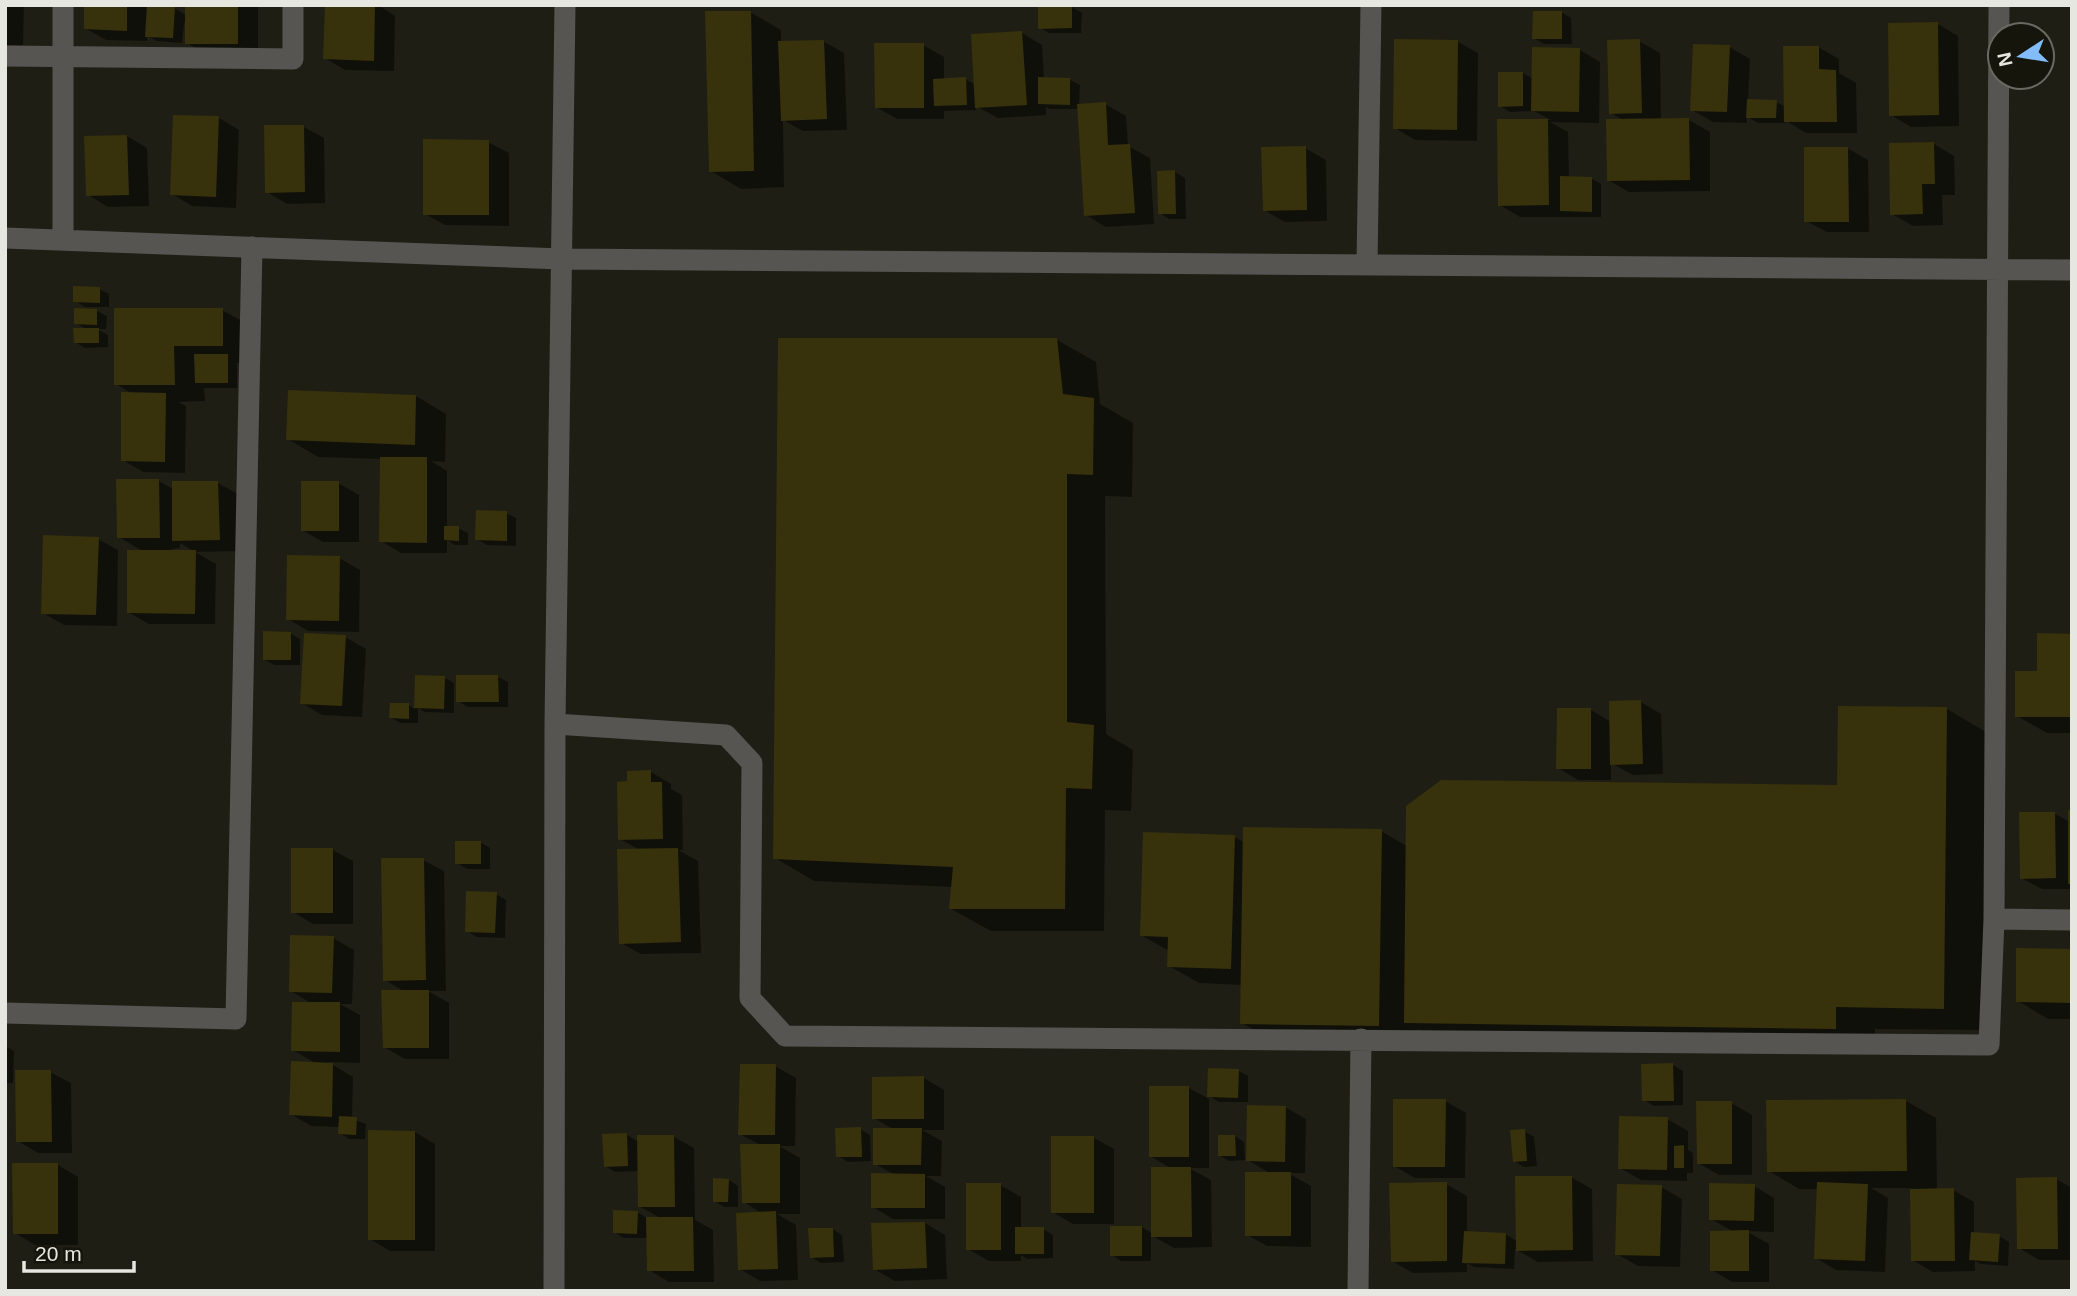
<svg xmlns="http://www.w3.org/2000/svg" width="2077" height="1296" font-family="Helvetica,sans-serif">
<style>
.shadow{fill:#0007}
.building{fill:#37320b}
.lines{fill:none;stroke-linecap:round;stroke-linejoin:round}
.minor{stroke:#565551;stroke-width:21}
</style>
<rect width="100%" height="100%" fill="#1f1e15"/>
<!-- shadow -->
<path class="shadow" d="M5 5H24L23 45H5Z
M86 5H147L174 8 186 15V5H258V55H207L187 43 186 23H184L182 43 157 41 147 36V41L106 40 85 28Z
M326 5H378L395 16 394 71 345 70 325 58Z
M1072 7 1082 13 1081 33H1049L1040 28Z
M750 12 781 30V43L823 41 844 53 847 130 803 131 783 120 784 187 741 189 711 171Z
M1561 12 1571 18 1572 44H1544L1534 38Z
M1938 24 1958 36 1959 126 1911 127 1891 115Z
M1022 33 1042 45 1044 79 1070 80 1080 85 1079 105 1105 104 1126 116 1128 146 1150 158 1154 224 1106 227 1086 215 1079 109H1050L1046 107V115L998 118 976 106V110L944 111V119H897L876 107 923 45 944 57V80L965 79 976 85Z
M1639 41 1660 53 1661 120H1689L1710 132V191L1629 192 1608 180 1623 120 1611 113Z
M1458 42 1478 53 1477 141 1415 140 1395 128Z
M1729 47 1750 59 1748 101 1776 102 1786 107 1818 47 1839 59V73L1856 83 1857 133H1806L1786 121V123H1758L1747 117V123L1713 122 1692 110Z
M1580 50 1600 62 1599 123 1550 122 1568 132 1569 178 1592 179 1601 184V217H1520L1500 205 1499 121 1551 120 1534 111 1510 112 1500 106 1523 73 1533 79Z
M219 118 239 130 236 208 192 206 172 194Z
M304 127 324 138 325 203 287 204 267 192Z
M127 136 147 148 149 206 108 207 88 195Z
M488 142 509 153V226L445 225 425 214Z
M1934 144 1954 156 1955 195H1942L1943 225 1913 226 1892 214Z
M1305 148 1326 160 1327 221 1285 222 1264 210Z
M1847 148 1868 160 1869 232H1827L1806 221Z
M1175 172 1185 178 1186 219H1169L1160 213Z
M99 289 109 294V307H85L75 301Z
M76 310 97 311 107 316 106 329H97L108 335V347L85 348 75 342 88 330 76 323Z
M222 310 253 327V363H237V388H204L205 401 178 402 186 406 185 473 143 472 123 460 133 394 116 384Z
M1057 340 1096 362 1100 404 1133 423 1132 497 1105 496 1106 734 1133 750 1131 811 1105 810 1104 931H991L951 909 953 887 814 881 775 858Z
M416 396 446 414 445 462 431 461 447 471V528H458L468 533V545H455L447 540V553H401L381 541 382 459 318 457 288 439Z
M159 481 173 489 218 483 238 494 240 551 195 552 180 543V548L171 549V552H195L216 564 215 624H149L128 612 144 552 119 537Z
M338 483 359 495V542H323L302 530Z
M506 513 516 518V546L487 545 477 539Z
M98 539 118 550 117 626 64 625 43 613Z
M339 558 360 570 359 632 308 631 288 619Z
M290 633 300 639V665H274L264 659Z
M2072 635V733H2047L2017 716 2039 673Z
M345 637 366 649 362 717 322 715 302 703Z
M417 677 445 678 454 683V713L425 712 418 708V723H401L391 718 408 705 415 709Z
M498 677 508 682V707H468L458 701Z
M1641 702 1661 714 1663 774 1633 775 1611 763V780H1578L1558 768 1591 710 1611 722Z
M1947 709 1986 732 1983 1030 1875 1029V1050L1445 1044 1418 1029V1048L1281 1046 1242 1023V985L1199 983 1169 966V951L1141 935 1234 837 1244 842 1381 831 1408 847 1839 787Z
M651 772 671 784V789L682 795 683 850H678L698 861 701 953 641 954 621 943 640 850 620 839 629 783Z
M2072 812V889H2042L2021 878 2055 814 2070 822Z
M480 842 490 848V869H467L457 863Z
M333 850 353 861V924H313L293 912Z
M423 860 444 871 446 991H428L449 1003V1059H405L384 1047 405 992 385 980Z
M496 894 506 900 505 938 477 937 467 931Z
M333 938 354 950 352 1004H340L360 1015V1063L328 1062 353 1077 352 1119 366 1124 365 1139H349L340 1133V1127L311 1126 291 1114 317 1064 293 1050 312 1004 291 991Z
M2072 950V1019H2048L2018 1001Z
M5 1046 14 1051 13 1083H5Z
M1673 1065 1683 1071V1105L1654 1106 1644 1100Z
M775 1066 796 1078 795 1146H779L800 1158V1214H777L796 1225 798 1280 760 1281 740 1269 763 1214 744 1202 762 1146 740 1134Z
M1210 1070 1239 1071 1248 1076V1102H1219L1209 1096V1168H1189L1211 1180 1212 1247 1174 1248 1151 1235V1261H1121L1112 1255 1142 1227 1153 1234 1172 1169 1150 1156 1189 1088 1209 1099Z
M50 1072 71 1083 72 1153H38L18 1141Z
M924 1078 944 1090V1130H922L942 1141 941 1176H926L945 1187V1219H893L873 1207 895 1175 875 1164 893 1129 874 1118Z
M1445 1101 1466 1113 1465 1178H1415L1394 1166Z
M1906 1101 1936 1118 1937 1190H1953L1974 1202V1234L1999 1236 2009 1242 2008 1266 1981 1264 1975 1261V1271L1933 1272 1912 1260 1911 1188H1871L1888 1198 1885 1272 1836 1270 1816 1258 1818 1189H1799L1769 1171Z
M1731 1103 1752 1115V1175H1719L1698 1163Z
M1285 1107 1306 1119 1305 1173H1288L1311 1186V1247L1267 1246 1247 1235 1271 1174 1246 1159Z
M1667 1119 1688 1131V1150L1693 1153V1173H1687V1181L1641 1180 1620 1168Z
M860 1129 870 1135 871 1161 848 1162 838 1156Z
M1524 1131 1534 1137 1537 1166 1524 1167 1514 1161Z
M415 1132 435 1144V1251H390L370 1239Z
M627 1135 639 1142 674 1137 694 1148 695 1220 713 1230 714 1282H669L649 1270 648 1238H624L614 1232 637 1212 647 1218 662 1219 639 1206V1171L615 1172 605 1166Z
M1235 1136 1244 1142 1245 1160 1229 1161 1219 1155Z
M1094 1138 1114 1149V1224H1073L1052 1212Z
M58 1165 78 1177V1245H35L15 1233Z
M1571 1177 1592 1189 1593 1261 1538 1262 1515 1249 1514 1269 1474 1267 1467 1263V1272L1413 1273 1392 1261 1446 1184 1467 1196V1233L1505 1234 1517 1241Z
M2056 1179 2072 1188V1260H2039L2019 1248Z
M729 1180 738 1186V1207H724L715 1201Z
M1000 1185 1021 1197V1229H1043L1053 1235V1258L1027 1259 1021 1255V1261H989L968 1249Z
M1754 1186 1774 1198V1232L1746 1231 1769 1244V1282H1732L1712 1270 1734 1232 1711 1219Z
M1661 1187 1682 1199 1680 1267 1638 1266 1617 1254Z
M925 1223 945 1235 947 1279 895 1281 874 1269Z
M833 1229 842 1235 844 1262 821 1263 811 1257Z"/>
<!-- building -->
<path class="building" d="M84 5H127V31L84 29Z
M147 5 175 7 173 38 145 37Z
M185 5H238V44H185Z
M325 5H375L374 61 323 59Z
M1072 5V28L1038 29V6Z
M705 11H751L754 171 709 172Z
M1533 11H1562V39H1532Z
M1938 22 1939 115 1889 116 1888 23Z
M1022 31 1027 105 975 108 971 34Z
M1394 39 1458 40 1457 130 1393 129Z
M1640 39 1642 113 1609 114 1607 40Z
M824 40 827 119 781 121 778 41Z
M874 43H924V108H875Z
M1693 44 1730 45 1727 112 1690 111Z
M1783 46H1819V69L1836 70 1837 122H1784Z
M1532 47 1580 48 1579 112 1531 111Z
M1498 72H1523V106L1498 107Z
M966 77 967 105 934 106 933 79Z
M1038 77 1070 78V105L1038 104Z
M1747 99 1777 100 1776 118H1746Z
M1106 102 1108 145 1130 144 1135 213 1084 216 1077 104Z
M173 115 219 116 216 197 170 195Z
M1689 118 1690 180 1607 181 1606 119Z
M1497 119H1548L1549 205 1498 206Z
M264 125H304L305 192 265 193Z
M127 135 129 195 86 196 84 136Z
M423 139 489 140V215H423Z
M1934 142 1935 184H1922L1923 214 1890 215 1889 143Z
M1306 146 1307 210 1263 211 1261 147Z
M1804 147H1848L1849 222H1804Z
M1175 170 1176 214H1158L1157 171Z
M1560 176 1592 177V212L1560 211Z
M73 286 100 287V303L73 302Z
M74 308 97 309V325L74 324Z
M114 308H223V346H174L175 385H114Z
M73 328H99V343H74Z
M778 338H1057L1063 394 1094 398 1093 475 1067 474V722L1094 725 1092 789 1066 788 1065 909H949L953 867 773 859Z
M194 354H228V383H195Z
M288 390 416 395 415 445 286 440Z
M121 392 166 393 165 462 121 461Z
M380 457H427V543L379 542Z
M116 479H159L160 538H117Z
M172 481H218L220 540 172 541Z
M301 481H339V531H301Z
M476 510 507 511V541L475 540Z
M444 526H459V541L444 540Z
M43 535 99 537 96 615 41 614Z
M127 550H196L195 614 127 613Z
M287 555 340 556 339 621 286 620Z
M263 631 291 632V660H263Z
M304 633 346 635 342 706 300 704Z
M2037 633 2072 634V717H2015V671H2037Z
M415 675 445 676 444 709 414 708Z
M456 675H498L499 702H456Z
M1641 700 1643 764 1610 765 1609 701Z
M390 703H409V719L389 718Z
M1838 706 1947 707 1944 1009 1836 1007V1029L1404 1023 1406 806 1441 780 1837 785Z
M1557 708H1591V769H1556Z
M651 770V782H662L663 839 618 840 617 782 627 781V771Z
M2068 810H2072V884H2068Z
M2019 812H2055L2056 878 2020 879Z
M1243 827 1382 829 1379 1026 1240 1024Z
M1143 832 1235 835 1231 969 1167 967 1168 937 1140 936Z
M455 841H481V864H455Z
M291 848H333V913H291Z
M678 848 681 942 619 944 617 849Z
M381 858H424L426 980 383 981Z
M466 891 497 892 495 933 465 932Z
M290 935 334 936 332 993 289 992Z
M2016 948 2072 949V1003L2016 1002Z
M381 990H429V1048H383Z
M292 1002H340V1052L291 1051Z
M291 1061 333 1063 332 1117 289 1115Z
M1673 1063 1674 1101H1642L1641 1064Z
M740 1064H776L775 1135H738Z
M1208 1068 1239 1069 1238 1098 1207 1097Z
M15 1070H51L52 1142H16Z
M924 1076V1119H872V1077Z
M1149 1086H1189V1157H1149Z
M1393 1099H1446L1445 1167H1393Z
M1906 1099 1907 1171 1767 1172 1766 1100Z
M1696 1101H1732V1164H1697Z
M1247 1105 1286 1106 1285 1162 1246 1161Z
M339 1116 357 1117 356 1135 338 1134Z
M1619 1116 1668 1117 1667 1170 1618 1169Z
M861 1127 862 1157H836L835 1128Z
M873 1128H922L921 1165H873Z
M1525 1129 1527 1161 1513 1162 1510 1130Z
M368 1130 415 1131V1240H368Z
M627 1133 628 1166 604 1167 602 1134Z
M637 1135H674L675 1207H638Z
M1218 1135H1235L1236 1156H1218Z
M1051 1136H1094V1213H1051Z
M740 1144H780V1203H742Z
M1684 1145V1168H1674V1146Z
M12 1163H58V1234H13Z
M1151 1167H1191L1192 1237H1151Z
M1245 1172H1291V1236H1245Z
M871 1173 925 1174V1208H871Z
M1515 1176H1572L1573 1250 1516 1251Z
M2057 1177 2058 1249H2017L2016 1178Z
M713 1178 729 1179 728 1202H713Z
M1447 1182V1261L1391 1262 1389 1183Z
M1817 1182 1868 1184 1865 1261 1814 1259Z
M966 1183H1001V1250H966Z
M1709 1183 1755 1184 1754 1221 1709 1220Z
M1617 1184 1662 1185 1660 1256 1615 1255Z
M1954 1188 1955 1261H1911L1910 1189Z
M613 1210 638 1211 637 1234 613 1233Z
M776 1211 778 1269 738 1270 736 1213Z
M646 1217H693L694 1271H647Z
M925 1222 927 1268 873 1270 871 1223Z
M1110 1226H1142V1256H1110Z
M1015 1227H1044V1254H1015Z
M808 1228H833L834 1257 810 1258Z
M1749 1230V1271H1710V1231Z
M1464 1231 1506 1233 1505 1264 1462 1263Z
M1971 1232 2000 1234 1998 1262 1969 1260Z"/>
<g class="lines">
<!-- minor -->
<path class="minor" d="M5 56 293 59V5
M5 238 562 259 2072 270
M63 240V5
M1367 265 1371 5
M555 724 726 735 752 763 750 998 785 1036 1989 1045 1994 919 1999 5
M1994 919 2072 920
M5 1013 236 1019 252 247
M554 1291 555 724 565 5
M1358 1291 1361 1039"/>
</g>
<!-- border -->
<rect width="2077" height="1296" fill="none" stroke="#e7e7e1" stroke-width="14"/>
<!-- north arrow -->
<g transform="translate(2021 56) rotate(258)"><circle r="33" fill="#16150c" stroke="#6a6961" stroke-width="2"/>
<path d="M0-5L12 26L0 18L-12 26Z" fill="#82bcfa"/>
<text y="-10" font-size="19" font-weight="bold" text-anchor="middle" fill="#e7e7e1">N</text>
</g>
<!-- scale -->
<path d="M24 1261v10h110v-10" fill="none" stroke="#e7e7e1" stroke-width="3.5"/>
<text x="35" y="1261" font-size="21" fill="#e7e7e1" stroke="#16150c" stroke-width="5" paint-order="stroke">20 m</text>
</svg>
